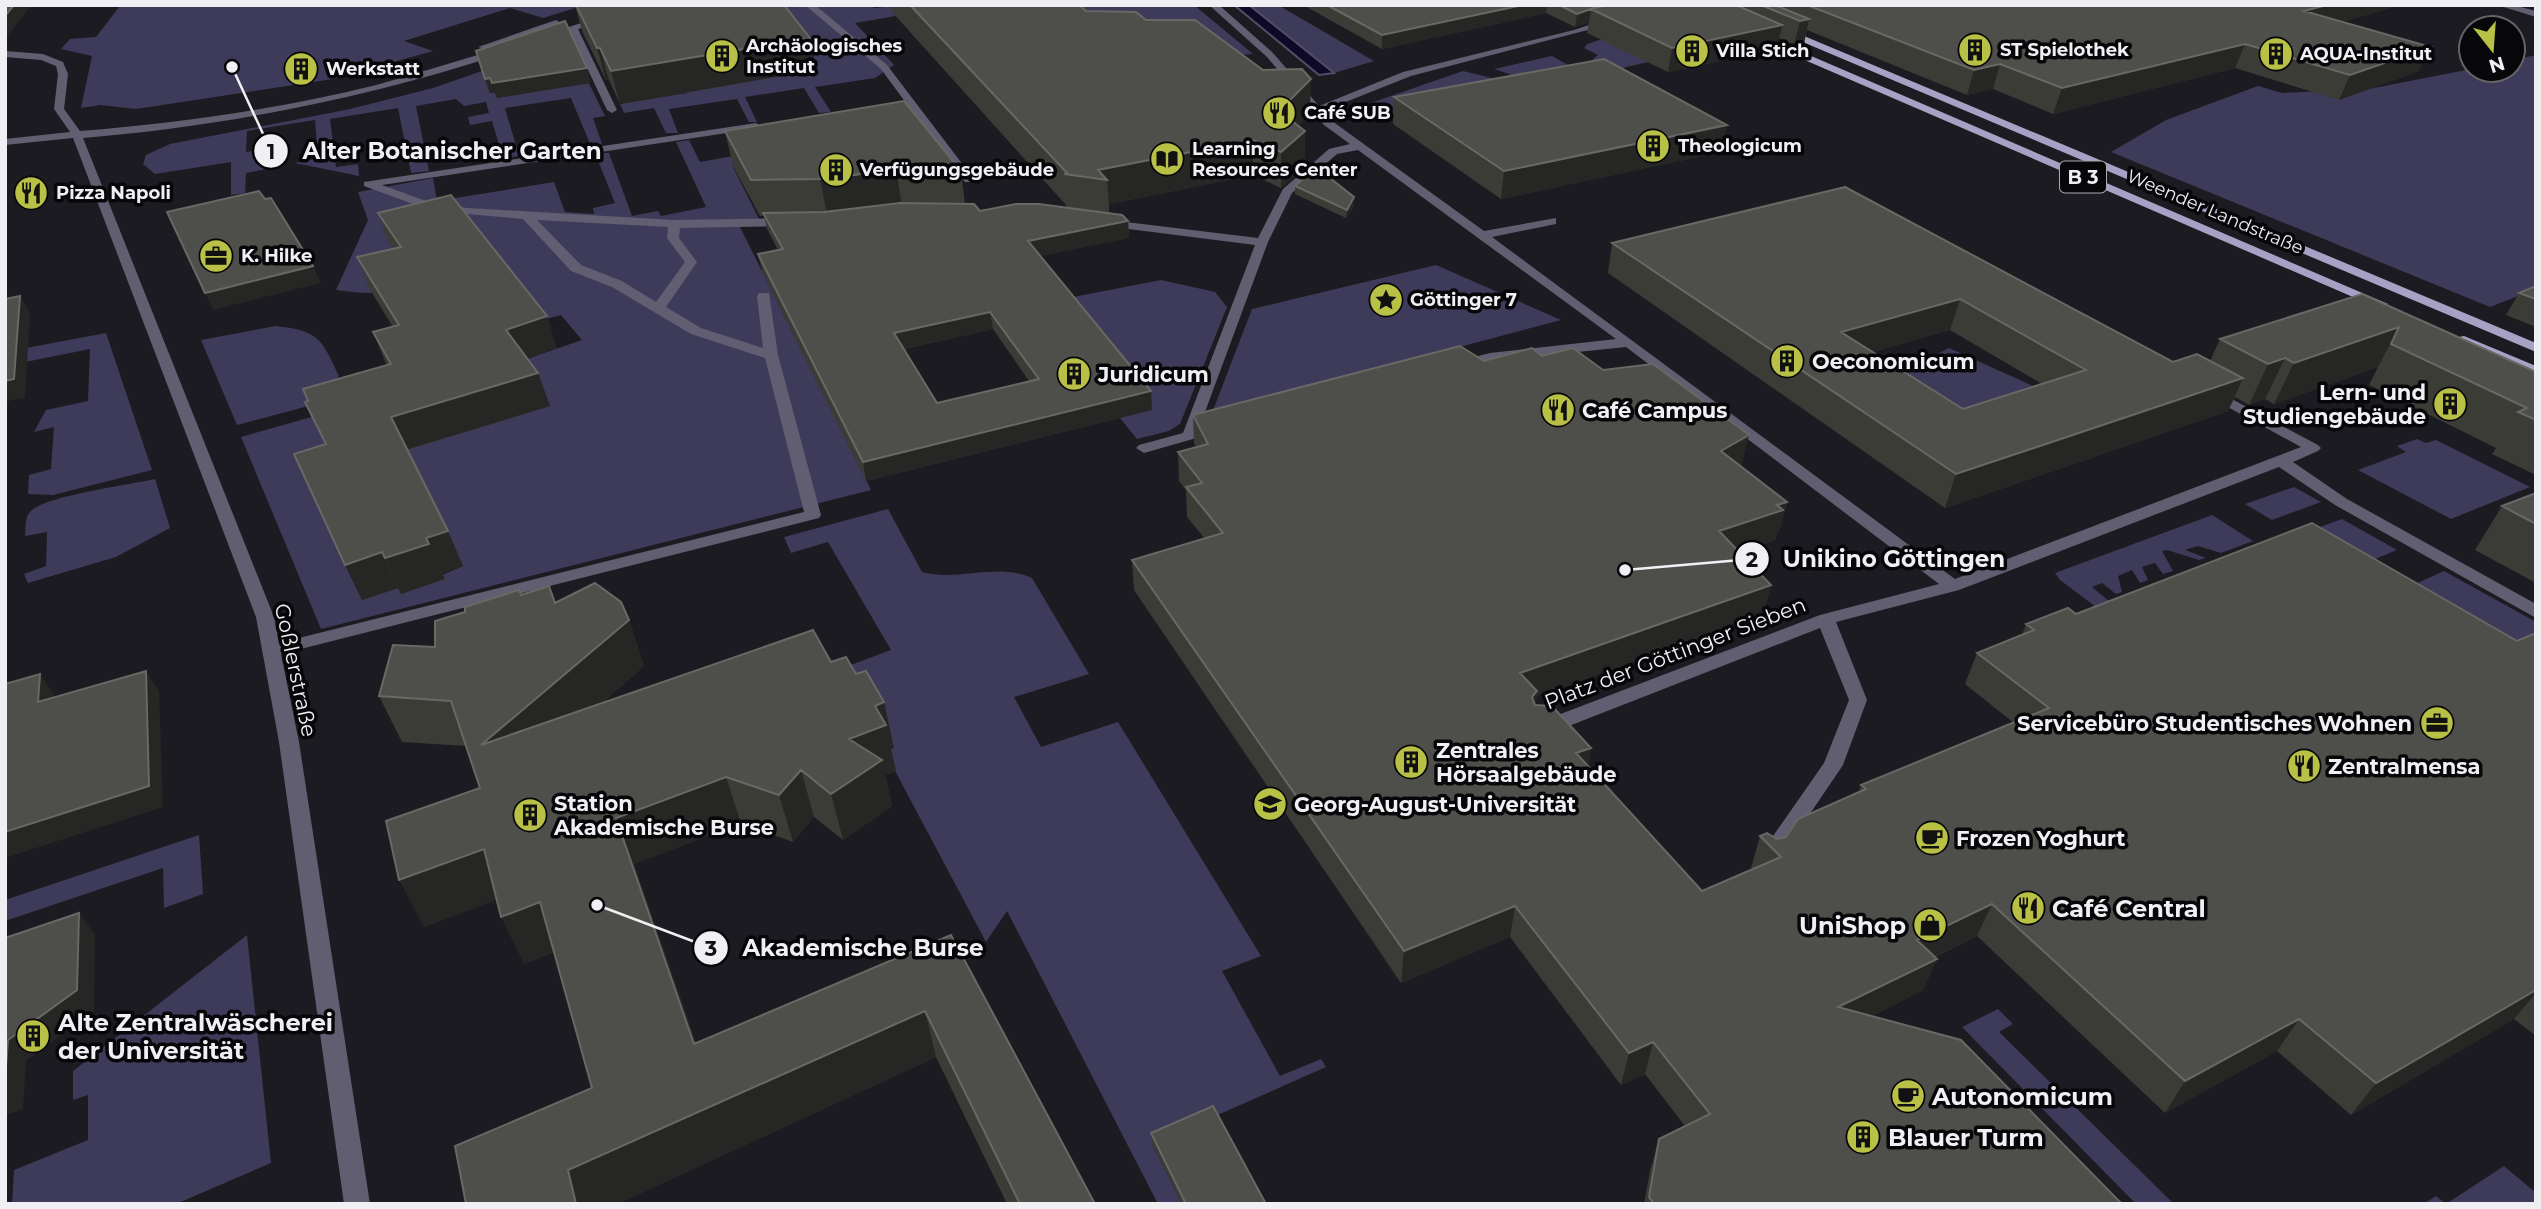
<svg xmlns="http://www.w3.org/2000/svg" width="2541" height="1209" font-family="Montserrat,sans-serif">
<style>
.green{fill:#3e3a5a;fill-rule:evenodd}
.water{fill:#0f0826;stroke:#524e64;stroke-width:2}
.lines{fill:none;stroke-linecap:round;stroke-linejoin:round}
.minor{fill:#605e70;fill-rule:evenodd}
.major{fill:#a5a2c5;fill-rule:evenodd}
.wall{fill:#3b3c35;fill-rule:evenodd}
.shaded-wall{fill:#262625}
.building{fill:#4e4f4a;stroke:#686864;stroke-width:2;fill-rule:evenodd}
.labels{text-anchor:middle;dominant-baseline:central;stroke-width:7;stroke-linejoin:round;paint-order:stroke}
.far-poi-label{font-size:18px;font-weight:bold;fill:#f0f0f4;stroke:#070609;text-anchor:start}
.far-street-label{font-size:18px;fill:#f0f0f4;stroke:#070609}
.shield{fill:#070609;stroke:#aaaaae;stroke-width:2}
.shield-label{font-size:19px;font-weight:bold;fill:#f0f0f4}
.poi-label{font-size:21px;font-weight:bold;fill:#f0f0f4;stroke:#070609;text-anchor:start}
.street-label{font-size:21px;fill:#f0f0f4;stroke:#070609}
.near-poi-label{font-size:24px;font-weight:bold;fill:#f0f0f4;stroke:#070609;text-anchor:start}
.leader{fill:none;stroke:#f0f0f4;stroke-width:2.5}
.callout-dot{fill:#f0f0f4;stroke:#070609;stroke-width:2.5}
.mark-label{font-size:21px;text-anchor:middle;font-weight:bold;fill:#111}
.callout-label{font-size:23px;text-anchor:middle;font-weight:bold;fill:#f0f0f4;stroke:#070609;stroke-width:7;stroke-linejoin:round;paint-order:stroke}
</style>
<rect width="100%" height="100%" fill="#1c1b21"/>
<!-- green -->
<path class="green" d="M108 5H585L543 18 510 8 404 41 433 51 333 79 136 109 100 105 81 108 92 56 61 49 70 39 96 37 120 6Z
M699 5H857L877 8 895 5 893 13 896 16 855 23 894 65 875 78 815 87 831 112 819 113 804 88 745 97 757 122H749L737 99 669 109 678 133H666L654 108 624 113 620 104 687 93Z
M957 5H1194L1253 54 1203 57Z
M1249 5H1278L1374 61 1334 73Z
M1634 29 1666 58 1613 70 1592 60 1598 55 1584 48 1587 44Z
M568 41 605 116 593 118 602 144H590L571 98 505 108 519 156 503 158 492 121 470 125 468 117 489 113 486 102 464 106 456 99 416 106 429 171 411 173 398 108 330 119 336 167 358 164 359 176 295 163 318 158 315 120 247 131 246 152 271 148 272 168 246 173 245 193 231 195V162L155 174 143 164 146 155 170 144 350 109 433 88ZM484 73 538 91 497 98 495 93H490Z
M2536 55V289L2490 307 2111 152 2166 120 2258 86 2282 93 2369 89 2471 69 2513 70V60Z
M1552 56 1570 66 1515 76 1494 69Z
M1463 71 1520 85 1441 109 1379 116 1370 115 1359 107Z
M689 140 700 162 761 151 733 167 759 219 715 220 740 227 871 490 321 629 241 437 315 416 458 434 549 406 518 362 582 340 561 315 514 328 390 243 413 277C394 299 362 293 336 290L368 220 358 192 433 178 437 201 554 182 565 212 594 214 593 208 615 203 595 153H609L632 216 658 211 661 216 706 207 676 142ZM463 566 401 593 398 588 362 600 350 572Z
M1436 265 1561 320 1212 413 1252 309Z
M1161 280 1215 292 1227 307 1180 424 1169 431 1137 439 1120 418 1152 409 1063 299Z
M276 326C319 331 321 338 339 376L312 405 237 425 201 340Z
M106 333 152 470 53 495 28 494 29 475 51 469 54 427 34 432 46 410 88 401 90 349 5 366V352Z
M1949 348 2033 386 1976 417 1892 377Z
M2417 439 2426 443 2436 440 2530 487 2451 519 2358 470 2406 452 2397 446Z
M155 479 170 528 116 557 28 583 24 574 46 566 47 532 25 536C26 527 24 516 32 510 51 495 128 485 155 479Z
M2294 487 2321 502 2272 520 2245 504Z
M888 509 922 572C958 582 997 562 1032 578L1089 674 1014 697 1041 747 1118 722 1261 956 1222 971 1280 1076 1321 1059 1326 1067 1152 1144 1182 1204H1158L1007 911 986 942 885 752 893 748 824 675 891 650 828 542 791 553 784 537Z
M2212 515 2253 541 2221 553 2198 546 2185 550 2206 558 2199 560 2167 550 2162 551 2173 571 2163 574 2155 563 2142 567 2148 580 2140 583 2132 570 2118 576 2122 592 2116 594 2102 583 2092 587 2110 602 2096 607 2060 580 2055 573Z
M2342 519 2397 550 2356 567 2301 534Z
M2444 571 2536 622V677L2393 594Z
M199 835 203 894 164 908 163 868 5 921V900Z
M247 935 271 1163 176 1204H12L14 1170 88 1140V1095L73 1100V1071Z
M1998 1009 2013 1024 1999 1032 2174 1204H2136L1962 1027Z
M2504 1166 2536 1193V1204H2423L2436 1196 2446 1204Z"/>
<!-- water -->
<path class="water" d="M1234 5H1249L1334 73 1319 75Z"/>
<g class="lines">
<!-- minor -->
<path class="minor" d="M805 5H815L887 65 973 178V182H965L910 109 881 111V107L906 103 881 69Z
M1209 5H1219L1273 53 1319 106 1403 72 1574 30 1601 21 1627 5H1638L1607 25 1411 76 1323 111 1332 121 1484 231 1556 218V224L1492 237 1955 579 2301 447 2206 395V389L2211 388 2318 445 2321 448 2318 451 2293 462 2347 499 2536 604V618L2335 505 2279 467 1959 590 1836 622 1867 700 1843 765 1778 861 1771 863 1764 861 1760 855 1764 849 1824 763 1849 700 1820 628 1551 733H1537L1534 728 1537 723 1820 615 1939 584 1626 347 1491 361 1455 368V362L1490 353 1616 339 1358 150 1337 154 1292 193 1268 242 1199 428 1221 425 1224 428 1221 431 1144 453 1136 448 1139 445 1183 433 1255 245 1105 226 1099 222 1101 219 1258 238 1283 189 1329 149 1350 144 1324 125 1267 57Z
M2497 5H2513L2536 11V17Z
M603 16 608 19 606 21 578 29 617 110 612 113 607 110 570 32 546 39 541 36Z
M556 20 561 23 559 25 486 49 478 47Z
M499 49 504 52 502 54C366 98 227 126 83 138L274 617 279 643 804 512 765 358 691 334 612 287 571 271 523 219 432 211 364 186V182L756 123 761 126 760 128 382 185 434 204 468 208 674 220 788 218 794 222 788 226 680 228 679 238 697 262 666 307 701 328 763 348 757 296 759 293H769L778 355 821 515 819 518 281 654 299 742 370 1204H344L279 742 256 617 73 138 5 145V139L70 132 54 109 58 74 56 66 41 60 5 57V51L43 54 63 62 68 74 64 109 80 131C180 123 279 109 376 85 417 74 458 60 499 49ZM537 220 668 227 667 238 685 262 656 302 622 281 581 265Z"/>
<!-- major -->
<path class="major" d="M1779 28H1785L2536 343V352L1779 32Z
M1754 34H1760L2388 304 2386 307H2376L1754 38Z
M2464 336 2536 366V375L2459 343V337Z"/>
</g>
<!-- wall -->
<path class="wall" d="M575 5H784L810 38 816 70 620 104 609 80H606L582 31Z
M891 5H1079L1086 11 1146 20 1310 113 1298 126 1305 166 1281 188 1253 175 1109 204V213L1128 221 1129 238 1040 256 1151 391 1152 410 866 481 762 271 758 254 778 250 767 229 764 216H760L733 166 725 131 961 171 965 204 980 211 1067 208 1066 205 892 12ZM993 329 1029 381 937 403 904 349Z
M1303 5H2401L2341 22 2419 71 2339 100 2235 68 2053 114 1993 89 1967 95 1807 30 1804 43 1794 45 1779 38 1777 49 1668 72 1587 33 1589 22 1575 27 1546 13 1382 49Z
M1394 97 1727 125 1721 152 1501 199 1393 124Z
M1295 186 1354 206 1346 218 1295 194Z
M1845 187 2173 362 2210 361 2220 339 2362 294 2536 372V475L2492 454 2496 448 2369 385 2378 367 2274 404 2265 399 2249 405 2235 397 2228 411 1945 508 1608 273 1612 243ZM1950 330 2042 384 1963 409 1872 352Z
M378 213 557 348 527 358 538 373 550 406 407 450 463 566 442 573 445 579 401 594 398 588 362 600 345 565 325 445 305 402 387 366 373 332 393 327 369 288 357 257 393 248 389 243Z
M2536 286V327L2506 315 2519 293Z
M1542 356 1603 370 1742 464 1740 465 1787 502 1779 531 1777 532 1775 540 1739 552 1771 585 1763 616 1537 696 1535 705 1591 748 1588 766 1702 891 1752 869 1751 868 1760 836 1777 839 1786 837 1859 792 1861 785 2014 723 1965 684 1977 653 2022 635 2026 624 2076 614 2517 641 2536 633V1036L2514 1019 2351 1115 2277 1051 2165 1113 1977 936 1935 957 1937 959 1923 990 1872 1016 2122 1204H1644L1650 1171 1659 1139 1685 1126 1645 1074 1621 1085 1510 937 1401 983 1134 590 1132 560 1205 539 1187 517 1186 490 1179 481 1178 452 1196 447 1194 443 1193 415 1484 361Z
M2536 493V583L2475 550 2502 506Z
M521 595 629 620 644 666 601 704 831 662 894 748 891 749 896 771 885 775 892 806 843 840 814 817 793 842 741 823 634 864 696 1043 951 935 1095 1204H1007L936 1057 617 1204H466L592 1088 554 952 524 964 497 899 424 927 480 788 466 746 402 742 379 696 435 647Z
M1151 1133 1266 1204H1182L1152 1144Z"/>
<!-- shaded-wall -->
<path class="shaded-wall" d="M14 5H32L5 39V16Z
M1523 5H1547L1546 13 1382 49V35Z
M1602 5H1622L1591 9 1589 22 1575 27 1577 14Z
M2327 5H2401L2294 35 2304 11Z
M1809 19 1804 43 1794 45 1800 21Z
M1782 25 1777 49 1668 72 1672 48Z
M810 38 816 70 620 104 611 71Z
M2245 44 2235 68 2053 114 2062 88Z
M2431 47 2419 71 2339 100 2350 75Z
M597 48H600L609 80H606Z
M2000 64 1993 89 1967 95 1974 70Z
M587 68 591 83 497 98 492 83Z
M490 78 495 93H490L485 79Z
M1311 79 1310 113 1279 145V111Z
M1727 125 1721 152 1501 199 1504 171Z
M1305 131V166L1281 188V152Z
M1253 140V175L1109 204 1107 180 1098 170Z
M896 170 902 206 827 215 820 179Z
M1354 197V206L1346 218 1347 210Z
M1128 221 1129 238 1030 258 1028 241Z
M313 266 321 283 213 310 205 293Z
M20 296 30 313 25 398 11 400 5 404V381Z
M1960 299 1950 330 1832 364 1841 332Z
M990 312 993 329 898 350 894 333Z
M547 316 557 348 518 362 506 330Z
M2399 327 2378 367 2274 404 2294 363Z
M2285 358 2265 399 2249 405 2268 364Z
M538 373 550 406 405 450 391 417Z
M2243 378 2228 411 1945 508 1956 474Z
M1151 391 1152 410 866 481 863 462Z
M1749 435 1742 464 1715 480 1721 451Z
M1787 502 1779 531 1777 532 1775 540 1712 560 1719 531Z
M448 531 463 566 442 573 445 579 401 594 385 558 426 538Z
M382 552 398 588 362 600 345 565Z
M1771 585 1763 616 1537 696 1533 722 1520 673Z
M629 620 644 666 502 791 481 745Z
M146 671 159 691 163 807 5 858V832Z
M40 674 54 694 52 723 38 702Z
M884 702 894 748 891 749 896 771 885 775 892 806 843 840 831 794 849 739 875 706Z
M1591 748 1585 780 1576 753Z
M801 770 814 817 793 842 779 795Z
M726 777 741 823 634 864 712 1090 694 1044 616 818Z
M484 849 507 896 424 927 399 880Z
M540 902 561 949 524 964 501 917Z
M1992 904 1977 936 1904 971 1917 940Z
M1515 906 1510 937 1401 983 1404 951Z
M79 913 95 934 94 1011 26 1061 23 1109 5 1116V1080L8 1040Z
M1937 959 1923 990 1826 1039 1838 1007Z
M2536 990V993L2514 1019 2351 1115 2376 1083Z
M925 1011 936 1057 617 1204H576L568 1170Z
M2299 1019 2277 1051 2165 1113 2185 1081Z
M1653 1042 1645 1074 1621 1085 1629 1053Z"/>
<!-- building -->
<path class="building" d="M5 5H14L5 16Z
M576 5H784L810 38 611 71 600 48H597Z
M910 5H1079L1086 11 1136 12 1146 20H1195L1263 70 1302 69 1311 79 1279 111 1305 131 1281 152 1253 140 1098 170 1107 180 1064 174H1068Z
M1327 5H1523L1382 35Z
M1559 5H1602L1577 14Z
M1607 5H1736L1782 25 1672 48 1591 9Z
M1761 5H1775L1809 19 1800 21Z
M1807 5H2327L2304 11 2431 47 2350 75 2245 44 2062 88 2000 64 1974 70Z
M565 21 587 68 492 83 490 78 485 79 476 51Z
M1604 59 1727 125 1504 171 1394 97Z
M904 101 961 171 896 170 820 179 751 180 725 131Z
M1316 167 1354 197 1347 210 1295 186Z
M1845 187 2173 362 2197 354 2243 378 1956 474 1612 243ZM1960 299 2086 370 1963 409 1841 332Z
M259 191 265 199 271 198 313 266 205 293 167 212Z
M451 195 547 316 506 330 538 373 391 417 448 531 426 538 429 544 385 558 382 552 345 565 294 454 326 444 305 402 308 401 303 389 391 364 373 332 399 325 357 257 401 247 378 213Z
M900 203 974 204 980 211 1016 204H1039L1122 215 1128 221 1028 241 1151 391 863 462 758 254 783 249 763 213 824 212ZM990 312 1039 379 937 403 894 333Z
M2536 286V299L2519 293Z
M2362 294 2536 372V420L2518 412 2527 408 2391 344 2399 327 2294 363 2285 358 2268 364 2220 339Z
M20 296 14 379 5 381V299Z
M1460 346 1484 361 1532 348 1542 356 1573 348 1603 370 1653 364 1749 435 1721 451 1787 502 1777 505 1783 510 1719 531 1771 585 1520 673 1537 691 1532 697 1535 705 1552 706 1591 748 1576 753 1702 891 1781 857 1760 836 1767 833 1777 839 1786 837 1798 819 1866 789 1861 785 2049 708 1977 653 2034 630 2026 624 2068 608 2076 614 2312 523 2517 641 2536 633V990L2376 1083 2299 1019 2185 1081 1992 904 1917 940 1937 959 1838 1007 1961 1040 2122 1204H1654L1649 1197 1659 1139 1710 1114 1653 1042 1629 1053 1515 906 1404 951 1132 560 1223 533 1186 487 1202 483 1178 452 1208 444 1193 415Z
M2536 493V524L2502 506Z
M595 583 621 602 629 620 481 745 813 630 831 662 846 657 856 674 866 671 884 702 875 706 886 725 849 739 882 760 831 794 801 770 779 795 726 777 616 818 694 1044 951 935 1095 1204H1020L925 1011 568 1170 576 1204H466L455 1146 592 1088 540 902 501 917 484 849 399 880 386 821 480 788 451 701 379 696 393 645 435 647V621L465 612V607L519 590 521 595 549 586 555 603Z
M146 671 149 786 5 832V684L40 674 38 702Z
M79 913 77 990 8 1040 5 1080V938Z
M1213 1106 1266 1204H1186L1151 1133Z"/>
<!-- icons -->
<defs>
<g id="building-disc" transform="scale(1.75)"><circle r="9.5" fill="#b9c046" stroke="#070609"/><path d="M-4-6H4V6H1V3H-1V6H-4ZM-2.5-4.3h1.7v1.8h-1.7ZM.8-4.3h1.7v1.8H.8ZM-2.5-1h1.7V.8h-1.7ZM.8-1h1.7V.8H.8Z" fill="#111"/></g>
<g id="restaurant-disc" transform="scale(1.75)"><circle r="9.5" fill="#b9c046" stroke="#070609"/><path d="M-5-6h1v4h1v-4h1v4h1v-4h1v5L-1.5 .5V6h-2V.5L-5-1ZM5-6V6H3V1.5H1.5Q1.5-4 5-6Z" fill="#111"/></g>
<g id="library-disc" transform="scale(1.75)"><circle r="9.5" fill="#b9c046" stroke="#070609"/><path d="M-6-4Q-3-5.5-.7-3.5V5Q-3 3-6 4ZM6-4Q3-5.5 .7-3.5V5Q3 3 6 4Z" fill="#111"/></g>
<g id="office-disc" transform="scale(1.75)"><circle r="9.5" fill="#b9c046" stroke="#070609"/><path d="M-6-3h4V-5.5h4V-3h4V5H-6ZM-1-4.5V-3h2v-1.5ZM-6 0V1H6V0Z" fill="#111"/></g>
<g id="sight-disc" transform="scale(1.75)"><circle r="9.5" fill="#b9c046" stroke="#070609"/><path d="M0-6L1.8-2.2L6-1.7L2.9 1.2L3.7 5.4L0 3.3L-3.7 5.4L-2.9 1.2L-6-1.7L-1.8-2.2Z" fill="#111"/></g>
<g id="university-disc" transform="scale(1.75)"><circle r="9.5" fill="#b9c046" stroke="#070609"/><path d="M0-5L7-2L0 1L-7-2ZM-4 1L0 2.5L4 1V4Q0 6-4 4Z" fill="#111"/></g>
<g id="cafe-disc" transform="scale(1.75)"><circle r="9.5" fill="#b9c046" stroke="#070609"/><path d="M-5.5-4.5H6V0H3Q3 3.5 0 3.5H-2.5Q-5.5 3.5-5.5 0ZM3-3.2v2h1.7v-2ZM-6 4.5H4V6H-6Z" fill="#111"/></g>
<g id="shop-disc" transform="scale(1.75)"><circle r="9.5" fill="#b9c046" stroke="#070609"/><path d="M-5-2.5h2.3a2.7 3.5 0 0 1 5.4 0H5L5.5 6h-11ZM-1.5-2.5h3a1.5 2.3 0 0 0-3 0Z" fill="#111"/></g>
</defs>
<g fill-rule="evenodd">
<use href="#building-disc" x="1975" y="50"/>
<use href="#building-disc" x="1692" y="51"/>
<use href="#building-disc" x="2276" y="54"/>
<use href="#building-disc" x="722" y="56"/>
<use href="#building-disc" x="301" y="69"/>
<use href="#restaurant-disc" x="1279" y="113"/>
<use href="#building-disc" x="1653" y="146"/>
<use href="#library-disc" x="1167" y="159"/>
<use href="#building-disc" x="836" y="170"/>
<use href="#restaurant-disc" x="31" y="193"/>
<use href="#office-disc" x="216" y="256"/>
<use href="#sight-disc" x="1386" y="300"/>
<use href="#building-disc" x="1787" y="361"/>
<use href="#building-disc" x="1074" y="374"/>
<use href="#building-disc" x="2450" y="404"/>
<use href="#restaurant-disc" x="1558" y="410"/>
<use href="#office-disc" x="2437" y="723"/>
<use href="#building-disc" x="1411" y="762"/>
<use href="#restaurant-disc" x="2304" y="766"/>
<use href="#university-disc" x="1270" y="804"/>
<use href="#building-disc" x="530" y="815"/>
<use href="#cafe-disc" x="1932" y="838"/>
<use href="#restaurant-disc" x="2028" y="908"/>
<use href="#shop-disc" x="1930" y="925"/>
<use href="#building-disc" x="33" y="1036"/>
<use href="#cafe-disc" x="1908" y="1096"/>
<use href="#building-disc" x="1863" y="1137"/>
</g>
<g class="labels">
<!-- far-poi labels -->
<g class="far-poi-label">
<text x="746" y="46">Archäologisches<tspan x="746" dy="21">Institut</tspan></text>
<text x="2000" y="50">ST Spielothek</text>
<text x="1716" y="51">Villa Stich</text>
<text x="2300" y="54">AQUA-Institut</text>
<text x="326" y="69">Werkstatt</text>
<text x="1304" y="113">Café SUB</text>
<text x="1678" y="146">Theologicum</text>
<text x="1192" y="149">Learning<tspan x="1192" dy="21">Resources Center</tspan></text>
<text x="860" y="170">Verfügungsgebäude</text>
<text x="56" y="193">Pizza Napoli</text>
<text x="241" y="256">K. Hilke</text>
<text x="1410" y="300">Göttinger 7</text>
</g>
<!-- far-street labels -->
<g class="far-street-label">
<text transform="translate(2215 212) rotate(23)">Weender Landstraße</text>
</g>
<!-- shield labels -->
<rect class="shield" x="2060" y="161.5" width="46" height="31" rx="5"/>
<g class="shield-label">
<text x="2083" y="177">B 3</text>
</g>
<!-- poi labels -->
<g class="poi-label">
<text x="1812" y="361">Oeconomicum</text>
<text x="1098" y="374">Juridicum</text>
<text x="2426" y="392" text-anchor="end">Lern- und<tspan x="2426" dy="24">Studiengebäude</tspan></text>
<text x="1582" y="410">Café Campus</text>
<text x="2412" y="723" text-anchor="end">Servicebüro Studentisches Wohnen</text>
<text x="1436" y="750">Zentrales<tspan x="1436" dy="24">Hörsaalgebäude</tspan></text>
<text x="2328" y="766">Zentralmensa</text>
<text x="554" y="803">Station<tspan x="554" dy="24">Akademische Burse</tspan></text>
<text x="1294" y="804">Georg-August-Universität</text>
<text x="1956" y="838">Frozen Yoghurt</text>
</g>
<!-- street labels -->
<g class="street-label">
<text transform="translate(1675 653) rotate(-21)">Platz der Göttinger Sieben</text>
<text transform="translate(296 670) rotate(78)">Goßlerstraße</text>
</g>
<!-- near-poi labels -->
<g class="near-poi-label">
<text x="2052" y="908">Café Central</text>
<text x="1906" y="925" text-anchor="end">UniShop</text>
<text x="58" y="1022">Alte Zentralwäscherei<tspan x="58" dy="28">der Universität</tspan></text>
<text x="1932" y="1096">Autonomicum</text>
<text x="1888" y="1137">Blauer Turm</text>
</g>
</g>
<!-- callouts -->
<path class="leader" d="M232 67L271 151M1625 570L1752 559M597 905L711 948"/>
<g class="callout-dot">
<circle cx="232" cy="67" r="7"/>
<circle cx="1625" cy="570" r="7"/>
<circle cx="597" cy="905" r="7"/>
<circle cx="271" cy="151" r="18"/>
<circle cx="1752" cy="559" r="18"/>
<circle cx="711" cy="948" r="18"/>
</g>
<g class="mark-label">
<text x="271" y="159">1</text>
<text x="1752" y="567">2</text>
<text x="711" y="956">3</text>
</g>
<g class="callout-label">
<text x="452" y="159">Alter Botanischer Garten</text>
<text x="1894" y="567">Unikino Göttingen</text>
<text x="863" y="956">Akademische Burse</text>
</g>
<!-- border -->
<rect width="2541" height="1209" fill="none" stroke="#f0f0f4" stroke-width="14"/>
<!-- north arrow -->
<g transform="translate(2492 49) rotate(163)"><circle r="33" fill="#070609" stroke="#646467" stroke-width="2"/>
<path d="M0-5L12 26L0 18L-12 26Z" fill="#b9c046"/>
<text y="-10" font-size="19" font-weight="bold" text-anchor="middle" fill="#f0f0f4">N</text>
</g>
</svg>
